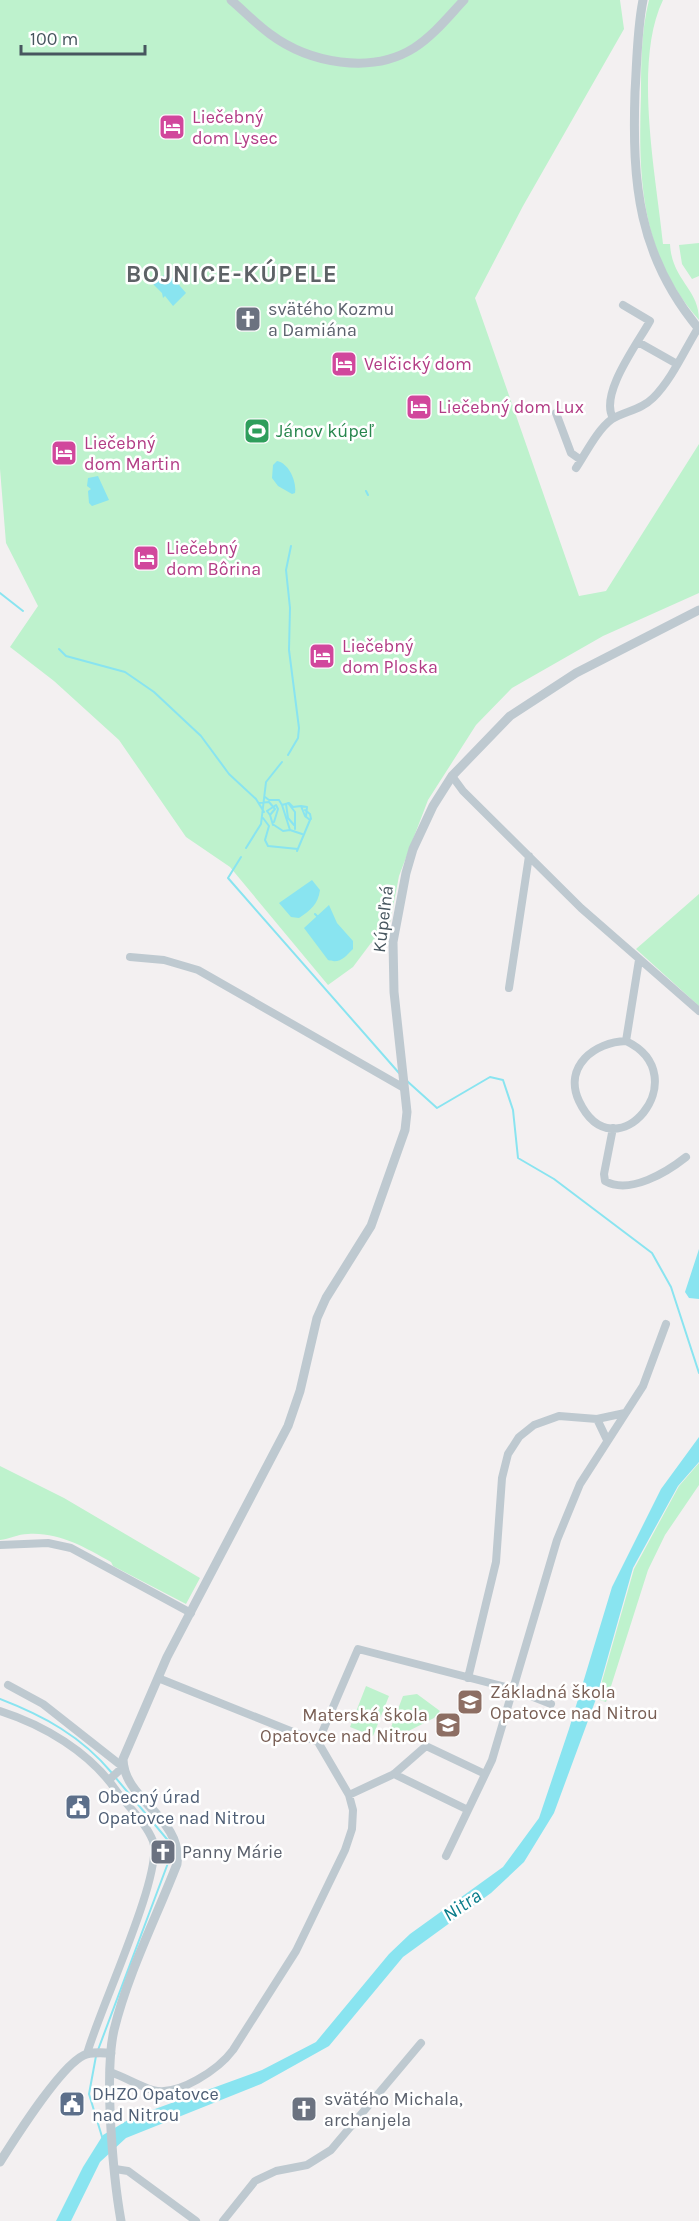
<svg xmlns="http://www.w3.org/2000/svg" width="699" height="2221" font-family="Karla,sans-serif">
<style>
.green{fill:#bef2cd}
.water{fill:#89e4f0}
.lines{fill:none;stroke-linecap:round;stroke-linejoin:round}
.stream{stroke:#89e4f0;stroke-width:2}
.minor{stroke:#bec9d0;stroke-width:8}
.tertiary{stroke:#bec9d0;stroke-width:9}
.labels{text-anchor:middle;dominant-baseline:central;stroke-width:5;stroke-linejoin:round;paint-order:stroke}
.hotel-label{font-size:18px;fill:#b23c85;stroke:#fff;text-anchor:start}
.worship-label{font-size:18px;fill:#5b616d;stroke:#fff;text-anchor:start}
.leisure-label{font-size:18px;fill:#27864d;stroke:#fff;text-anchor:start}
.street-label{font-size:18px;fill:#47565f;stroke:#fff}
.education-label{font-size:18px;fill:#785e54;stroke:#fff;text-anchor:start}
.service-label{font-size:18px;fill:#4e5e75;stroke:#fff;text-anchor:start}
.water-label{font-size:20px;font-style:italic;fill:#097c8a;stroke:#fff}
.district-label{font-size:24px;font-weight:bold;letter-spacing:1.5px;fill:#5d6266;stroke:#fff}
</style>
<rect width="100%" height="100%" fill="#f3f0f1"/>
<!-- green -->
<path class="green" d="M0 0H620L624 29 523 206 475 298 579 596 606 591 699 444V593L603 636 512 688 476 725 428 800 399 876 388 933 371 943 353 967 328 985 230 867 186 837 119 740 54 681 10 647 38 606 6 543 0 469Z
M649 0H663C633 62 656 175 663 244H670C672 281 699 288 699 320 641 255 638 179 641 96 641 63 641 32 649 0Z
M699 243V276L692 279 682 264 679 245Z
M699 894V1006L636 949Z
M699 1463V1485L665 1535 648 1570 606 1702 597 1699 634 1569 679 1486Z
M0 1466 64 1498 200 1578 186 1604 113 1566 111 1562C84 1547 59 1532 28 1534 18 1534 9 1539 0 1540Z
M366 1686 389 1696 373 1736 350 1727Z
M417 1694 440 1711 434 1718 385 1743 403 1696Z"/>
<!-- water -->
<path class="water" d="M168 272 186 293 173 306 165 296 163 298 162 293 153 284Z
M257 419 267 437 258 443 247 425Z
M277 461C289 463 297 482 295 493L292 494 278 486 272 478 273 465Z
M98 476 109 500 92 506 89 503 88 491 91 489 87 486 88 478Z
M312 880 320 890C318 904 311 910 299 918L291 917 279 903Z
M329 905 337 923 353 941V949C345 957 340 964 328 960L304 928Z
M699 1249V1299L689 1298 685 1292Z
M699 1437V1462L678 1486 633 1568 596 1699 554 1813 524 1862 491 1893 403 1957 329 2046 261 2084 126 2138 100 2162 71 2221H56L83 2167 103 2135 133 2117 262 2070 316 2042 389 1954 410 1934 503 1867 539 1818 569 1729 612 1587 661 1489Z"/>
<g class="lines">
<!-- stream -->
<path class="stream" d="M366 491 368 495
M0 593 23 611
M59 649 66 656 125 672 154 692 201 736 229 774 256 799 264 812
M288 755 298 738 299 728 289 650 290 608 286 570 291 546
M265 797 269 800H279L282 805 289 803 293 807 301 806 305 816 310 820 297 851
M259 803 269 802 275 809 270 815 273 825
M288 803 295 812V829
M286 804 288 818 294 825
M282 805 290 830 302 834
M301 806 307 807 306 817
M305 810 310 814 311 819
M270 815 267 811 276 805 278 809 274 822
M263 818 269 826 265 840 268 846 298 849
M274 825 283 831 290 830
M246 848 261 824 266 782 282 762
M241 857 228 878 399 1073
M315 914 318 917
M407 1081 437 1108 490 1077 503 1080 513 1110 518 1158 554 1179 652 1253 671 1287 699 1373
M0 1699C44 1716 81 1736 112 1773
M98 2050 171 1855V1844L115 1777
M96 2056 89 2094 103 2140"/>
<!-- minor -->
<path class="minor" d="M638 342 677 364
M556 413 571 453 581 460
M613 418C599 394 638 343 650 321L623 305
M576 468C586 453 597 430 612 419 625 411 641 410 653 398 672 379 684 351 698 328
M452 776 463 791 581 908 699 1011
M130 957 164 960 198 970 404 1088
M509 988 529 856
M626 1041C699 1076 615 1177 579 1101 563 1066 595 1042 626 1041L639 960
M613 1128 604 1174 605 1181C630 1195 667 1172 686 1157
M597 1419 607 1440
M0 1545 48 1543 71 1548 191 1613
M158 1678 318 1742
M468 1678 496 1562 502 1478 508 1454 519 1437 534 1425 559 1416 597 1419 625 1413
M8 1685 43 1704 123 1767 110 1779
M0 1711C44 1725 89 1752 115 1789 127 1806 145 1821 153 1841 164 1874 98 2012 87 2054
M394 1774 468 1810
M349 1795 394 1774 426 1746 485 1774
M446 1856 492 1760 513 1689 551 1704
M110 2072C125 2077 139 2086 153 2090 178 2097 219 2069 233 2050L296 1951 345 1850 352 1829 353 1810 349 1795 318 1742 358 1649 513 1689 557 1540 580 1484 643 1386 666 1324
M115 2169 128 2171 196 2221
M223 2221 255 2181 276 2171 307 2165 331 2150 421 2043"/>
<!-- tertiary -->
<path class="tertiary" d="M231 0C244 11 256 24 270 34 309 63 371 75 414 48 434 35 448 17 464 0
M643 0C637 30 637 61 635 92 632 183 638 256 699 329
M0 2162C14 2140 64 2060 87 2054 94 2052 104 2053 111 2053
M121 2221C113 2176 104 2074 114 2030 128 1973 156 1918 177 1864 183 1817 124 1801 123 1759L167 1657 288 1426 300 1391 317 1318 326 1298 371 1226 405 1130 407 1112 394 992 393 942 406 873 413 849 433 806 452 776 510 716 576 673 699 610"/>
</g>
<!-- icons -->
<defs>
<g id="hotel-square" transform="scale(1.35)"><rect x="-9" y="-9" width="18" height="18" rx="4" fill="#d1479c" stroke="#fff"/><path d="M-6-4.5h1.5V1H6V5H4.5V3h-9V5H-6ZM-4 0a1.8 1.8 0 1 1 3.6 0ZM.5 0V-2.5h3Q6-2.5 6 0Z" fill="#fff"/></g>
<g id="church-square" transform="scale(1.35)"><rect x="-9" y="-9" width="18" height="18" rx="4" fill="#6b7280" stroke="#fff"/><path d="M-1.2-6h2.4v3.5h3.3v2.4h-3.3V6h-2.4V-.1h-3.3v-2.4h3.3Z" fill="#fff"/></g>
<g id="stadium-square" transform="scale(1.35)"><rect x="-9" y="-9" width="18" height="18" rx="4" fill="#2e9e5b" stroke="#fff"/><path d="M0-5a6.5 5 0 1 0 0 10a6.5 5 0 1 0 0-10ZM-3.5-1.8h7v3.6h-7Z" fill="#fff"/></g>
<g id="school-square" transform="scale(1.35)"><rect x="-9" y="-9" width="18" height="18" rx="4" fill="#8d6e63" stroke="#fff"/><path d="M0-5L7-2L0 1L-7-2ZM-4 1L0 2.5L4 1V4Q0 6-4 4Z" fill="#fff"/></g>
<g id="civic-square" transform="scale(1.35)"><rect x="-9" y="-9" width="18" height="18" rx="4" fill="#5c6f8a" stroke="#fff"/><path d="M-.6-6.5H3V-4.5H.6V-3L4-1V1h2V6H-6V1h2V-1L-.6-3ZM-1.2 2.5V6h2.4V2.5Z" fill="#fff"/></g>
</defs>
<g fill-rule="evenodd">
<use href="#hotel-square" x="172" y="127"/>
<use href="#church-square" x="248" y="319"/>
<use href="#hotel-square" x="344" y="364"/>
<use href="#hotel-square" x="419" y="407"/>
<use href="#stadium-square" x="257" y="431"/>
<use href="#hotel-square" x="64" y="453"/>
<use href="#hotel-square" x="146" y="558"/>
<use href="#hotel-square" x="322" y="656"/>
<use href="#school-square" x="470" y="1702"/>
<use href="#school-square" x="448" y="1725"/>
<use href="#civic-square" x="78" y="1807"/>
<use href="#church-square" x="163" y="1852"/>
<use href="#civic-square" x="72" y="2104"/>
<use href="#church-square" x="304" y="2109"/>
</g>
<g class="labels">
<!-- hotel labels -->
<g class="hotel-label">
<text x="192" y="117">Liečebný<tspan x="192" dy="21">dom Lysec</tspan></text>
<text x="364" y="364">Velčický dom</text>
<text x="438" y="407">Liečebný dom Lux</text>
<text x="84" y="443">Liečebný<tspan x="84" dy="21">dom Martin</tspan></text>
<text x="166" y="548">Liečebný<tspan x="166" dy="21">dom Bôrina</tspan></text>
<text x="342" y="646">Liečebný<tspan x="342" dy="21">dom Ploska</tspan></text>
</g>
<!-- worship labels -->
<g class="worship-label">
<text x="268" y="309">svätého Kozmu<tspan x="268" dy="21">a Damiána</tspan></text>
<text x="182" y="1852">Panny Márie</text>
<text x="324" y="2099">svätého Michala,<tspan x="324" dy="21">archanjela</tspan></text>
</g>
<!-- leisure labels -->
<g class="leisure-label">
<text x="276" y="431">Jánov kúpeľ</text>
</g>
<!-- street labels -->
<g class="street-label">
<text transform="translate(383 919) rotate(-83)">Kúpeľná</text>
</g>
<!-- education labels -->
<g class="education-label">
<text x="490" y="1692">Základná škola<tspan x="490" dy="21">Opatovce nad Nitrou</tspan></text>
<text x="428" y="1715" text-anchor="end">Materská škola<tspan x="428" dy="21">Opatovce nad Nitrou</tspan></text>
</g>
<!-- service labels -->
<g class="service-label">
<text x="98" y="1797">Obecný úrad<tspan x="98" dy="21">Opatovce nad Nitrou</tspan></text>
<text x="92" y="2094">DHZO Opatovce<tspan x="92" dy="21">nad Nitrou</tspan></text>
</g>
<!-- water labels -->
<g class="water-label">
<text transform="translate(462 1905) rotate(-34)">Nitra</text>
</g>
<!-- district labels -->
<g class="district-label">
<text x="232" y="274">BOJNICE-KÚPELE</text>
</g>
</g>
<!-- scale -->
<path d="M21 45v9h124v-9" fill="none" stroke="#47565f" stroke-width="3"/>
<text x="30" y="45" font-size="18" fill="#47565f" stroke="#ffffff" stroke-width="4.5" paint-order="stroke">100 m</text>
</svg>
